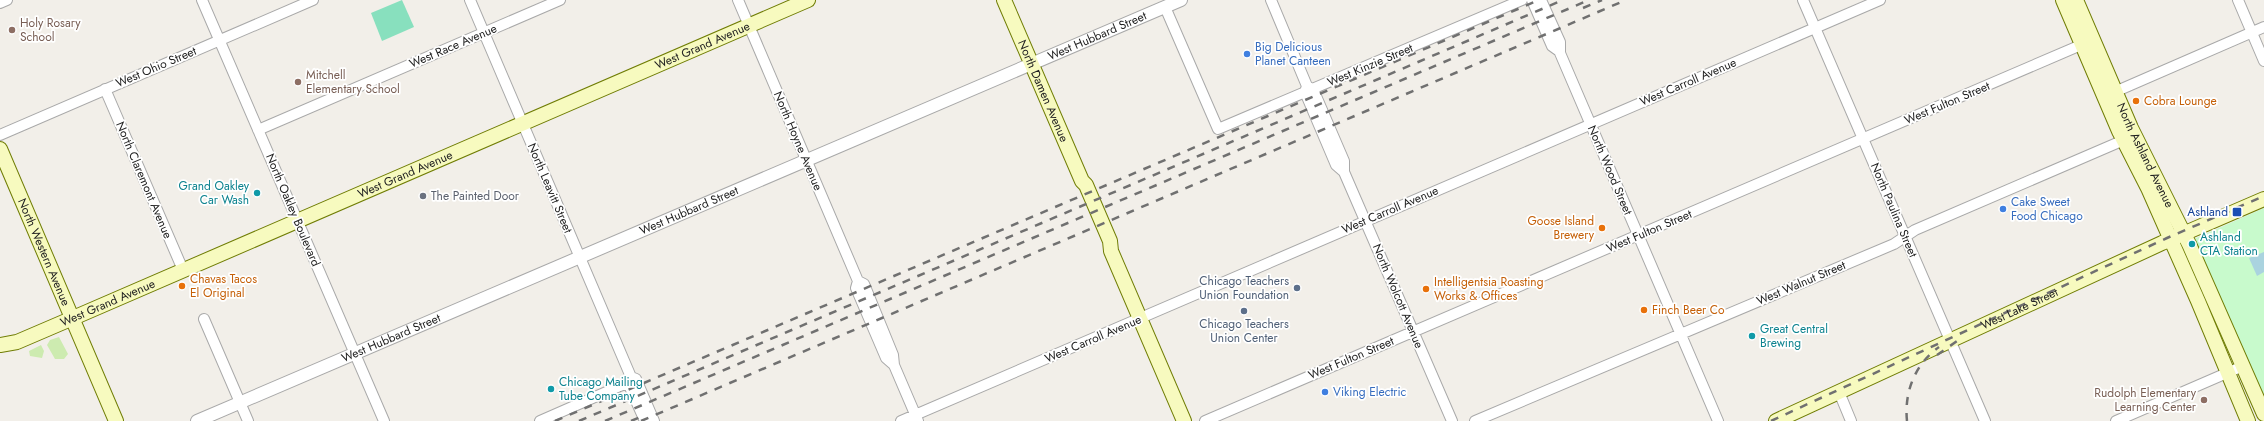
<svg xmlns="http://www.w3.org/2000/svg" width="2264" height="421" font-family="Jost,sans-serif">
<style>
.grass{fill:#cdebb0}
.park{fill:#c8facc}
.pitch{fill:#88e0be}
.water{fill:#aad3df}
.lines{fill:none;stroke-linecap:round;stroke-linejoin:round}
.minor-casing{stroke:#a9a9a9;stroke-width:12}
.tertiary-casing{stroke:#a9a9a9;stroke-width:14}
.secondary-casing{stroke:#707d05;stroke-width:16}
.minor{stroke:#fff;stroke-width:10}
.tertiary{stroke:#fff;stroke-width:12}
.secondary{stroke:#f7fabf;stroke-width:14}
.rail{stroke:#707070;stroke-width:2.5;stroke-dasharray:8 8;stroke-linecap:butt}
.education-dot{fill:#8d6e63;stroke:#fff;stroke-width:1.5}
.shop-dot{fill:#3f7fe0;stroke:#fff;stroke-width:1.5}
.food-dot{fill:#e8710a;stroke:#fff;stroke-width:1.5}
.culture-dot{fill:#0f9aa8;stroke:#fff;stroke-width:1.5}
.worship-dot{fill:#6b7280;stroke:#fff;stroke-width:1.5}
.transit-dot{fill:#1a4fb4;stroke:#fff;stroke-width:1.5}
.service-dot{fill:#5c6f8a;stroke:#fff;stroke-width:1.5}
.labels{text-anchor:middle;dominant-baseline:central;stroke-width:3.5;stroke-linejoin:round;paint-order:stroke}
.education-label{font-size:12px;fill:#785e54;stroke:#fff;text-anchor:start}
.street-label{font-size:12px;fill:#222;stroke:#fff}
.shop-label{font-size:12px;fill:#366cbe;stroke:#fff;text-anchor:start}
.food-label{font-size:12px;fill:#c56008;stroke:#fff;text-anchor:start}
.culture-label{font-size:12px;fill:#0d838f;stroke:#fff;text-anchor:start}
.worship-label{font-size:12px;fill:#5b616d;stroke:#fff;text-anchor:start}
.transit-label{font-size:12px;fill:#164399;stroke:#fff;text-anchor:end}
.service-label{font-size:12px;fill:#4e5e75;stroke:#fff;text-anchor:end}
</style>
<rect width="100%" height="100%" fill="#f2efe9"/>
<!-- grass -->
<path class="grass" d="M2201 294 2218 324 2229 350 2225 352Z
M59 337 68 354 64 359H55L47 345 50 340Z
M41 345 44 351 42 358 30 356 29 351Z"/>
<!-- park -->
<path class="park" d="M2264 208V400L2194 239Z"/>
<!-- pitch -->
<path class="pitch" d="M402 0 414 27 382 41 371 13Z"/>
<!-- water -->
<path class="water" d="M2264 252V272L2257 276 2249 258Z"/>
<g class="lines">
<!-- minor casing -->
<g class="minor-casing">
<path id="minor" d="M202 0 384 421
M470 0 631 377 636 379 654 421
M738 0 858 281 856 288 886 358 894 365
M1271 0 1307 86 1305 92 1336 165 1344 172
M1532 0 1552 46 1559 51
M1541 0 1560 42V53L1718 421
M1803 0 1985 421
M2238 0 2264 61
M0 3 7 0
M1165 7 1218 129 1522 0
M1308 87 1313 89 1344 161V172L1452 421
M105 89 183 270
M2110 94 2264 27
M258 130 560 0
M0 135 313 0
M858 281 864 284 893 355 894 365 918 421
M204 319 248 421
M631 377 628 383 645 421
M1839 392 1851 421
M540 421 636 379
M901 421 1880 0
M1205 421 2088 42
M1475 421 1894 244 1915 230 2124 140
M2116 421 2243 366"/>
</g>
<!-- tertiary casing -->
<g class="tertiary-casing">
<g id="tertiary">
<path id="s1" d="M197 421 1181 0"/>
</g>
</g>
<!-- secondary casing -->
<g class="secondary-casing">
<g id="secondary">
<path id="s2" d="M1004 0 1082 181 1086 185 1110 241 1111 251 1184 421"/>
<path d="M2063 0 2119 131 2148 188 2198 301 2248 421"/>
<path id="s3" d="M2076 0 2131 128 2189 244 2264 414"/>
<path id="s4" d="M0 149 116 421"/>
<path id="s5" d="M0 345 17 342 73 318 808 0"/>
<path id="s6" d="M1776 421 2162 243 2264 199"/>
</g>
</g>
<!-- minor -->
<use href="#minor" class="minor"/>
<!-- tertiary -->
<use href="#tertiary" class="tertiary"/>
<!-- secondary -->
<use href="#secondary" class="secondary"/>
<!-- rail -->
<path class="rail" d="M1583 8 1602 0
M1937 355 1960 339
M555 421 1539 0
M579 421 1563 0
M605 421 1589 0
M631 421 645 415
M641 421 1626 0
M1771 421 2167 238 2264 196
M1907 421C1904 392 1915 364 1939 347"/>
</g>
<!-- markers -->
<g class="education-dot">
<circle cx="12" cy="30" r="4"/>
<circle cx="298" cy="82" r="4"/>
<circle cx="2204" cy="400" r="4"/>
</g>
<g class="shop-dot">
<circle cx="1247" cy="54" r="4"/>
<circle cx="2003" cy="209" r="4"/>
<circle cx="1325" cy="392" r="4"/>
</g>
<g class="food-dot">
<circle cx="2136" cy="101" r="4"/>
<circle cx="1602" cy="228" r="4"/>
<circle cx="182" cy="286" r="4"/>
<circle cx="1426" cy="289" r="4"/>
<circle cx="1644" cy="310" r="4"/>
</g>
<g class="culture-dot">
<circle cx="257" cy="193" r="4"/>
<circle cx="2192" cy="244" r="4"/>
<circle cx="1752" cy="336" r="4"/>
<circle cx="551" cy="389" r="4"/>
</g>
<circle class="worship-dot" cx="423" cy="196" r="4"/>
<rect class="transit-dot" x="2232" y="207" width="10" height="10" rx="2"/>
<g class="service-dot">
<circle cx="1297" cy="288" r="4"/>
<circle cx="1244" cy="311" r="4"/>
</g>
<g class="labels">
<!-- education labels -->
<g class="education-label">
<text x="20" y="23">Holy Rosary<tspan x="20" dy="14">School</tspan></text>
<text x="306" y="75">Mitchell<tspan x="306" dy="14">Elementary School</tspan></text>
<text x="2196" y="393" text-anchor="end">Rudolph Elementary<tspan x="2196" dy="14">Learning Center</tspan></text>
</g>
<!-- street labels -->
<g class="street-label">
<text stroke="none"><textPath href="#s1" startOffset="979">West Hubbard Street</textPath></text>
<text transform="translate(453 46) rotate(-23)">West Race Avenue</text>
<text stroke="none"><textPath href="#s5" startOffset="764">West Grand Avenue</textPath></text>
<text transform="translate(1370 65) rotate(-23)">West Kinzie Street</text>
<text transform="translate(156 67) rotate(-23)">West Ohio Street</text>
<text transform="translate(1688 82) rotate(-23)">West Carroll Avenue</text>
<text stroke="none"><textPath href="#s2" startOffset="99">North Damen Avenue</textPath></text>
<text transform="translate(1947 103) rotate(-23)">West Fulton Street</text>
<text transform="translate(798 141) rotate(67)">North Hoyne Avenue</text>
<text stroke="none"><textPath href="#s3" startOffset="170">North Ashland Avenue</textPath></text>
<text transform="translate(1610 170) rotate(67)">North Wood Street</text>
<text stroke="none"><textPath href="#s5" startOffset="440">West Grand Avenue</textPath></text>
<text transform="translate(144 180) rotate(67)">North Claremont Avenue</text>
<text transform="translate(550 188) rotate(67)">North Leavitt Street</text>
<text transform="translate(293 210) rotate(67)">North Oakley Boulevard</text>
<text transform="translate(1390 210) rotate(-23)">West Carroll Avenue</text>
<text transform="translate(1894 210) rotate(67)">North Paulina Street</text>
<text stroke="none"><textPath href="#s1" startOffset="535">West Hubbard Street</textPath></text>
<text transform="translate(1649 231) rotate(-23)">West Fulton Street</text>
<text stroke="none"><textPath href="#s4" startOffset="112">North Western Avenue</textPath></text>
<text transform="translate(1801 283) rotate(-23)">West Walnut Street</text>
<text transform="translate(1398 296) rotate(67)">North Wolcott Avenue</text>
<text stroke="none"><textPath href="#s5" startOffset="116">West Grand Avenue</textPath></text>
<text stroke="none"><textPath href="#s6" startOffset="268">West Lake Street</textPath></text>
<text stroke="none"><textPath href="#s1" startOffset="211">West Hubbard Street</textPath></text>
<text transform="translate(1093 339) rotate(-23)">West Carroll Avenue</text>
<text transform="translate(1351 358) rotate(-23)">West Fulton Street</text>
</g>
<!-- shop labels -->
<g class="shop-label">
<text x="1255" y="47">Big Delicious<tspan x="1255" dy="14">Planet Canteen</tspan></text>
<text x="2011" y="202">Cake Sweet<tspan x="2011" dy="14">Food Chicago</tspan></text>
<text x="1333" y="392">Viking Electric</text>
</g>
<!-- food labels -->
<g class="food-label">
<text x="2144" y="101">Cobra Lounge</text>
<text x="1594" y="221" text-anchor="end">Goose Island<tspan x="1594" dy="14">Brewery</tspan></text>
<text x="190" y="279">Chavas Tacos<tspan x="190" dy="14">El Original</tspan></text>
<text x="1434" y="282">Intelligentsia Roasting<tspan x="1434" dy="14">Works &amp; Offices</tspan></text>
<text x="1652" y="310">Finch Beer Co</text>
</g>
<!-- culture labels -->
<g class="culture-label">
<text x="249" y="186" text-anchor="end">Grand Oakley<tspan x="249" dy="14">Car Wash</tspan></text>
<text x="2200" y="237">Ashland<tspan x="2200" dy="14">CTA Station</tspan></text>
<text x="1760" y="329">Great Central<tspan x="1760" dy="14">Brewing</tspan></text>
<text x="559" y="382">Chicago Mailing<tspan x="559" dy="14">Tube Company</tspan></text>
</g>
<!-- worship labels -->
<g class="worship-label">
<text x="431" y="196">The Painted Door</text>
</g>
<!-- transit labels -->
<g class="transit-label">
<text x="2228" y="212">Ashland</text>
</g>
<!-- service labels -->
<g class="service-label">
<text x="1289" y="281">Chicago Teachers<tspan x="1289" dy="14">Union Foundation</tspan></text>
<text x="1244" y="324" text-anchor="middle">Chicago Teachers<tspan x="1244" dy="14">Union Center</tspan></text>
</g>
</g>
</svg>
